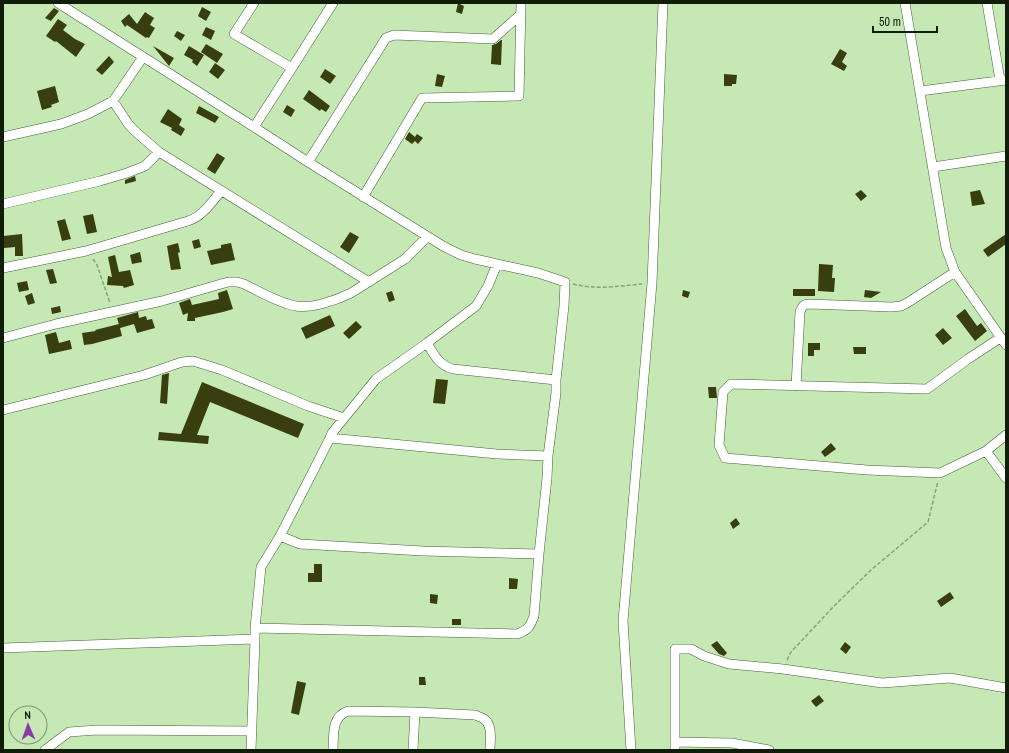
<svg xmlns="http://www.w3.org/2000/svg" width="1009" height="753" font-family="'Archivo Narrow',sans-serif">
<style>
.building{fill:#383e0d}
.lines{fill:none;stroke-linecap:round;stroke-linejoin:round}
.minor-casing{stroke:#446236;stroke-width:10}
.path{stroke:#88a37b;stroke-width:1.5;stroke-dasharray:4 2;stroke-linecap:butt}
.minor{stroke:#fff;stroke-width:9}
</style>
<rect width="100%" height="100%" fill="#c5e8b5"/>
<!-- building -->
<path class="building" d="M458 3 464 6 462 14 456 12Z
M202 7 211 12 206 21 198 16Z
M54 8 59 11 51 21 45 18Z
M145 12 154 18 150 25 155 28 149 38 147 37 146 38 127 25 125 27 121 21 129 14 137 24Z
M58 19 67 25 63 30 75 39 85 44 76 57 56 41 55 42 46 36Z
M206 27 215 31 211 40 202 35Z
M177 31 185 35 181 41 174 36Z
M501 40H502L501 65 491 64 492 45 496 44Z
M206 44 223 54 217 63 201 52Z
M153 46 174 58 169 66Z
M189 46 204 55 197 66 192 62 193 60 184 55Z
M840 49 847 53 842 62 847 66 844 71 831 64Z
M109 56 114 62 102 75 96 70Z
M215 63 225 70 218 79 209 72Z
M325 69 336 76 330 84 320 77Z
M437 74 445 76 442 87 435 86Z
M724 74 737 75 736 84H732V86H724Z
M55 86 59 102 51 105 52 107 42 110 37 91Z
M309 90 330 106 326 112 321 109 320 111 303 99Z
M287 105 295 110 291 117 283 112Z
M199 106 219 117 215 123 196 113Z
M168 109 182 119 179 125 185 129 181 136 171 130 172 128 160 122Z
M409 132 415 137 417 134 423 138 418 144 415 141 412 144 405 139Z
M217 153 225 158 215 174 207 169Z
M135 176 136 181 125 184V180Z
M861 190 867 196 861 201 855 194Z
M980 190 985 204 972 206 970 192Z
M93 214 97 232 87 234 83 216Z
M65 219 71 239 62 241 57 221Z
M350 232 359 237 349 253 340 247Z
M22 234 23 256H15V247L4 248 3 236Z
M1006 234V244L988 257 983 250Z
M199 239 201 247 194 249 192 241Z
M178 243 180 252 178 253 181 269 171 270 167 246Z
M231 243 235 260 211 265 207 251 221 248V245Z
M140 252 142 262 132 264 130 255Z
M115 255 119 272 130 270 134 285 124 288 123 286 107 285 108 276 112 277 108 257Z
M819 264 833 265 832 278H835L834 292 818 291Z
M53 269 57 283 50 284 46 270Z
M27 281 29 290 19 292 17 283Z
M793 289H815V296H793Z
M227 290 233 309 223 312 195 318V321H187L188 313 183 315 179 303 190 299 192 305 219 299 218 293Z
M683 290 690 292 688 298 682 296Z
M865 290 881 292 871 298 864 297Z
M392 291 395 300 389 302 386 293Z
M32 293 35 303 28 305 25 296Z
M60 306 61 312 52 314 51 308Z
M965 309 977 326 981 323 987 331 975 341 956 316Z
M138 312 139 318 146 316 147 320 152 319 155 328 137 333 134 324 120 328 117 318Z
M330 315 335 326 306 339 301 328Z
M356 321 362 327 349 339 343 333Z
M119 324 122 336 92 344 84 345 82 333 96 331 95 330Z
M943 328 952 338 943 345 935 335Z
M56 332 59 343 70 340 72 349 49 354 45 335Z
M808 343H820V350H814V356H808Z
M853 347H866V354H854Z
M169 373 167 404 160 403 162 375Z
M436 379 448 380 445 404 433 403Z
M202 382 304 424 298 438 210 402 197 435 209 436 208 444 158 440 159 432 181 434Z
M708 387H716L717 398H709Z
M831 443 836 449 825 457 821 452Z
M736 518 740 524 733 529 730 523Z
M314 564H322V582H308V573H314Z
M509 578 518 579 517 589H509Z
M950 592 954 598 941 607 937 601Z
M430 594 438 595 437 604 430 603Z
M452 619H461V625H452Z
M717 641 727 653 724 656 719 654 711 645Z
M845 642 851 647 846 654 840 649Z
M419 677H425L426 685H419Z
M297 681 306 683 299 715 291 713Z
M819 695 824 701 816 707 811 701Z"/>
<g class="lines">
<!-- minor casing -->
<g class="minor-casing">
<path id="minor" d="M58 3 254 127 308 162 443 246 461 255 475 259 538 273 565 282 564 306 556 380V393L548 456
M254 3 234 34 292 68
M905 3 946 248 955 272 1006 345
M987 3 1000 80
M920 91 1006 80
M113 101 129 125 137 133 159 152 369 282
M254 127 292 68 333 3
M3 137 61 124 88 114 113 101 143 57
M308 162 386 38 394 35 493 39 521 14
M933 167 1006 156
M363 197 422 98 519 96 521 3
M3 204 100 181 127 173 145 166 159 152
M3 268 86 251 188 221C203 216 211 203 221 191
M3 338 56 324 162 301 228 282H237L244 284C258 291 281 304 296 306 311 309 337 300 351 293L405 259 427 237
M1000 338 968 359 927 389 731 384 723 392 719 445 725 458 867 470 940 473 986 451 1006 435
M427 343C434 355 439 365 453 369L556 380
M796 386 800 312C802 307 803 304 809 304L891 307 901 306 907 303 955 272
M3 410 144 375 182 362 193 361 222 370 308 406 344 418
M986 451 1006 478
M280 536 300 544 423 551 539 554
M255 628 517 634C528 630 530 627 534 616L539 554 547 478 548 456 497 454 330 438
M3 648 255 639
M415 712 475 715C477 716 481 717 484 719 493 725 490 741 490 750
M675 742V649H691L704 656 729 664 783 669 882 683 950 678 1006 688
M45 750 69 732 97 730 252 731
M251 750 255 639V628L261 567 280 536 330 438 332 433 376 379 427 343 476 306 488 286 497 264
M333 750C334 735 331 717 348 711L415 712 413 750
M631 750 623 621 652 283 663 3
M675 750V742L732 743 769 750"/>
</g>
<!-- path -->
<path class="path" d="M93 259 97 265 110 303
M573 284C596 290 619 286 642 284
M787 660 791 652 835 605 871 570 928 522 938 481"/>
<!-- minor -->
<use href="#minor" class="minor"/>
</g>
<!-- border -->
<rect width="1009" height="753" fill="none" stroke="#101d0a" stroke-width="8"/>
<!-- north arrow -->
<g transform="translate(28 725) rotate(358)"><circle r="19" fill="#c5e8b5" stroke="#7d9771"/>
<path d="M0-3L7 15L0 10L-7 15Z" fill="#8c39a8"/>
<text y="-6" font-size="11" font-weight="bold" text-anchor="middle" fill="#101d0a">N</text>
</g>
<!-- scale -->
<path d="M873 26v6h64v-6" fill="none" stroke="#101d0a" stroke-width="2"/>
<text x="879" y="26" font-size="12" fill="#101d0a" stroke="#c5e8b5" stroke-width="3" paint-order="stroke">50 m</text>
</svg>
